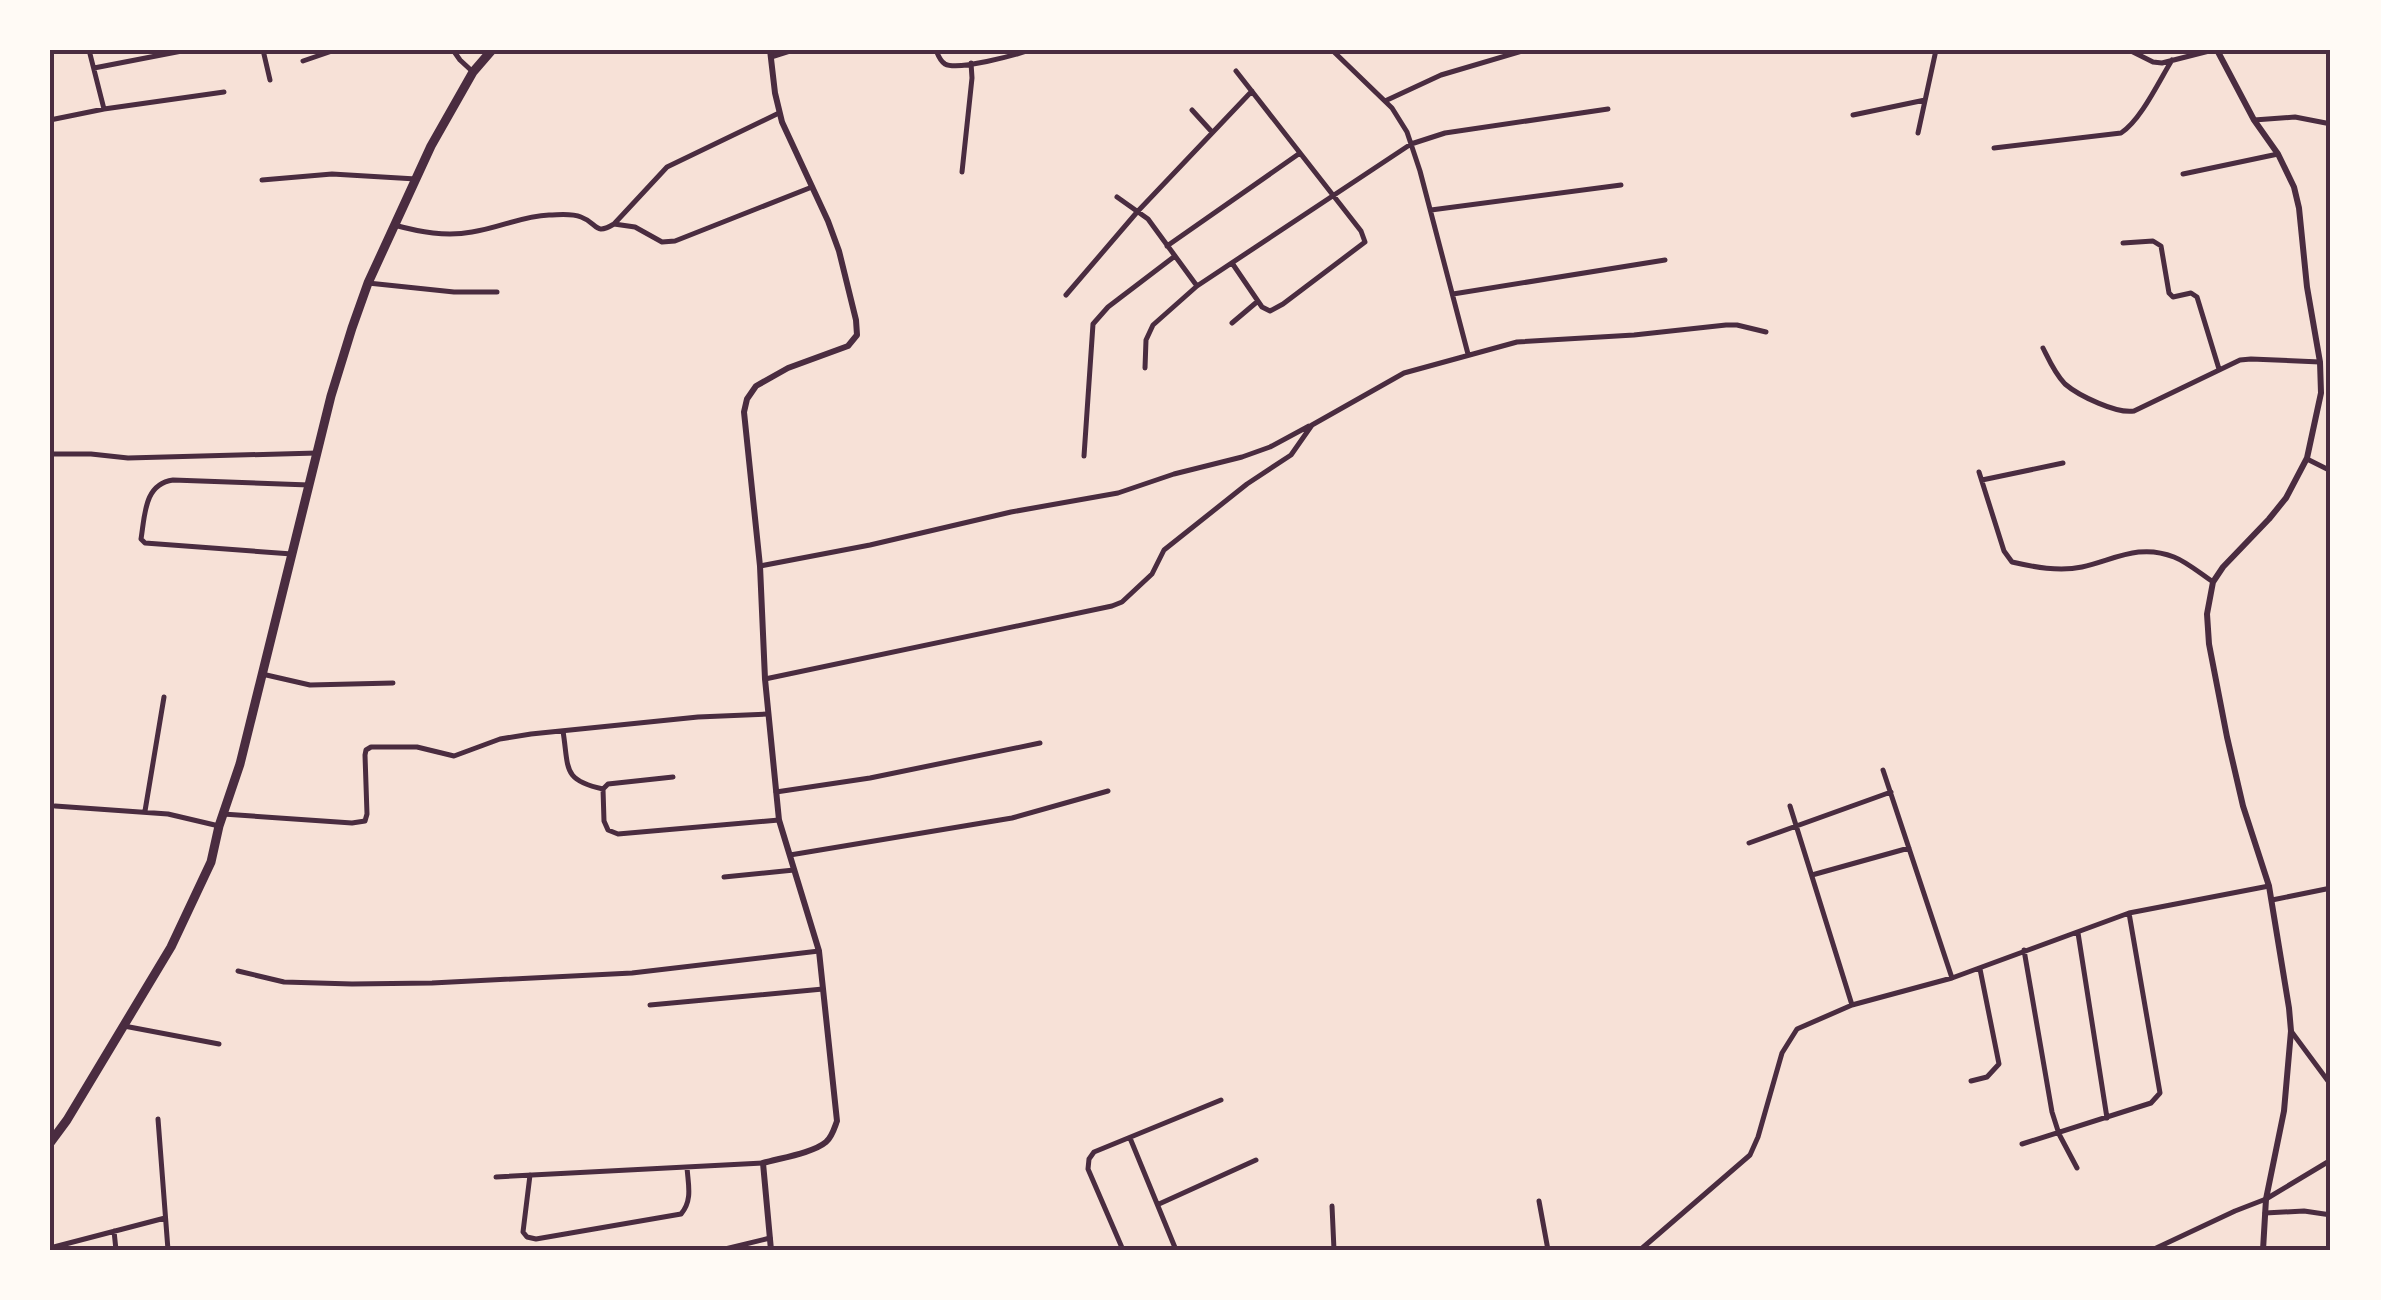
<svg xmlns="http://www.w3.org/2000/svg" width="2381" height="1300" font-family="Ubuntu,sans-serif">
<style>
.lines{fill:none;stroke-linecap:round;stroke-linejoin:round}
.minor{stroke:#4a2c40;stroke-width:5}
.tertiary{stroke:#4a2c40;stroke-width:6}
.primary{stroke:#4a2c40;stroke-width:9}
.neatline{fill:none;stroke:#4a2c40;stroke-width:4}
</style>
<rect width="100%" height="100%" fill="#f7e1d7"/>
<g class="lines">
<!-- minor -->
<path class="minor" d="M89 50 104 109
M263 50 270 80
M453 50 460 60 473 72
M936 50C938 55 940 61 945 64 958 71 1015 55 1030 50
M1332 50 1392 108 1407 132 1420 171 1468 354
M2129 50 2153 62 2162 63 2213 50
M771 57 793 50
M303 61 335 50
M94 68 187 50
M1385 101 1441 75 1526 50
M1192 110 1212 132
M1853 115 1925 100
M50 120 104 109 224 92
M2254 120 2295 117 2331 124
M1918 133 1936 50
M1994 148 2121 133C2141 120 2159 81 2172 60
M962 172 972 78 971 63
M2183 174 2278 154
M262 180 332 174 416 179
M1117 197 1148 219 1197 286
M1431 210 1621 185
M614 224 635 227 662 242 675 241 812 187
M394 225C420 232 446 237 472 232 499 228 522 216 549 215 559 215 571 213 581 217 598 223 594 236 614 224L667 167 779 113
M2123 243 2153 241 2161 246 2169 293 2173 297 2191 293 2197 297 2219 369
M1167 246 1300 153
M1232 263 1262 307 1270 311 1283 304 1365 242 1361 231 1236 71
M368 283 454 292H497
M1453 294 1665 260
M1066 295 1138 211 1252 91
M1232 323 1258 301
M2043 348C2049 360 2055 374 2065 384 2079 396 2117 414 2134 411L2240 360 2251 359 2320 362
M1145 368 1146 340 1153 325 1197 286 1411 144 1445 133 1608 109
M50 454H91L128 458 317 453
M1084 456 1093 324 1108 307 1175 256
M2307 459 2331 471
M1979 472 2004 551 2012 562C2034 567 2059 572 2082 567 2114 560 2139 543 2174 557 2187 562 2201 574 2213 582
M1982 480 2063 463
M292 554 145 543 141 539C145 515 144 484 173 480L309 485
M760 566 870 545 1011 512 1118 493 1174 474 1242 457 1270 447 1309 426
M262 674 310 685 393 683
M765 679 1112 606 1122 602 1152 574 1164 550 1247 484 1291 455 1312 425 1404 373 1517 342 1634 335 1726 325H1737L1766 332
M563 731C569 769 562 780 603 789
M1883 770 1952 978
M673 777 608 784 603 789 604 821 608 830 618 834 779 820
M776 792 870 778 1040 743
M55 806 168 814 219 826
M1790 806 1852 1005
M145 811 164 697
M223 814 352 823 365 821 367 814 365 755 366 750 371 747H417L454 756 500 739 531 734 698 717 768 714
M1749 843 1891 792
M790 855 1012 818 1108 791
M1812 875 1909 848
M724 877 794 870
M2272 900 2331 888
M2078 933 2107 1118
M2024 950 2052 1112 2059 1134 2077 1168
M238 971 284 982 352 984 432 983 632 973 819 951
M650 1005 823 989
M124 1026 219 1044
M2291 1031 2331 1085
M1971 1081 1987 1077 1999 1064 1980 969
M158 1119 168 1250
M1130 1138 1176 1250
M2022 1144 2151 1103 2160 1093 2129 913
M530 1175 523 1232 527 1237 536 1239 681 1214C693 1200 688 1184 687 1167
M496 1177 763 1163
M1539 1201 1548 1250
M1159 1204 1256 1160
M1332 1206 1334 1250
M2265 1213 2304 1211 2331 1215
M114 1231 116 1250
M50 1248 165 1218
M721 1250 770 1238
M1123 1250 1088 1169 1089 1159 1094 1152 1221 1100
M1640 1250 1750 1155 1758 1137 1782 1053 1797 1029 1852 1005 1952 978 2129 913 2269 886
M2152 1250 2235 1211 2266 1199 2331 1160"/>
<!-- tertiary -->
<path class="tertiary" d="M770 50 775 93 782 122 828 221 839 251 856 320 857 335 848 346 788 368 756 386 747 399 744 412 760 566 765 679 779 820 819 951 837 1121C834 1129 832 1137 826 1142 813 1153 780 1158 763 1163L771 1250
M2217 50 2254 120 2278 154 2294 187 2299 208 2307 287 2320 362 2321 393 2307 458 2286 498 2269 519 2223 567 2213 582 2207 614 2209 644 2227 737 2243 806 2269 886 2289 1008 2291 1031 2284 1111 2266 1199 2263 1250"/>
<!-- primary -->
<path class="primary" d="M50 1143 67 1120 171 947 211 862 219 826 240 764 331 396 352 328 368 283 431 146 473 72 492 50"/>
</g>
<!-- border -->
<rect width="2381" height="1300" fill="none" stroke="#fffaf5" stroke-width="105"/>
<rect x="52" y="52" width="2276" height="1196" class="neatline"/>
</svg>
